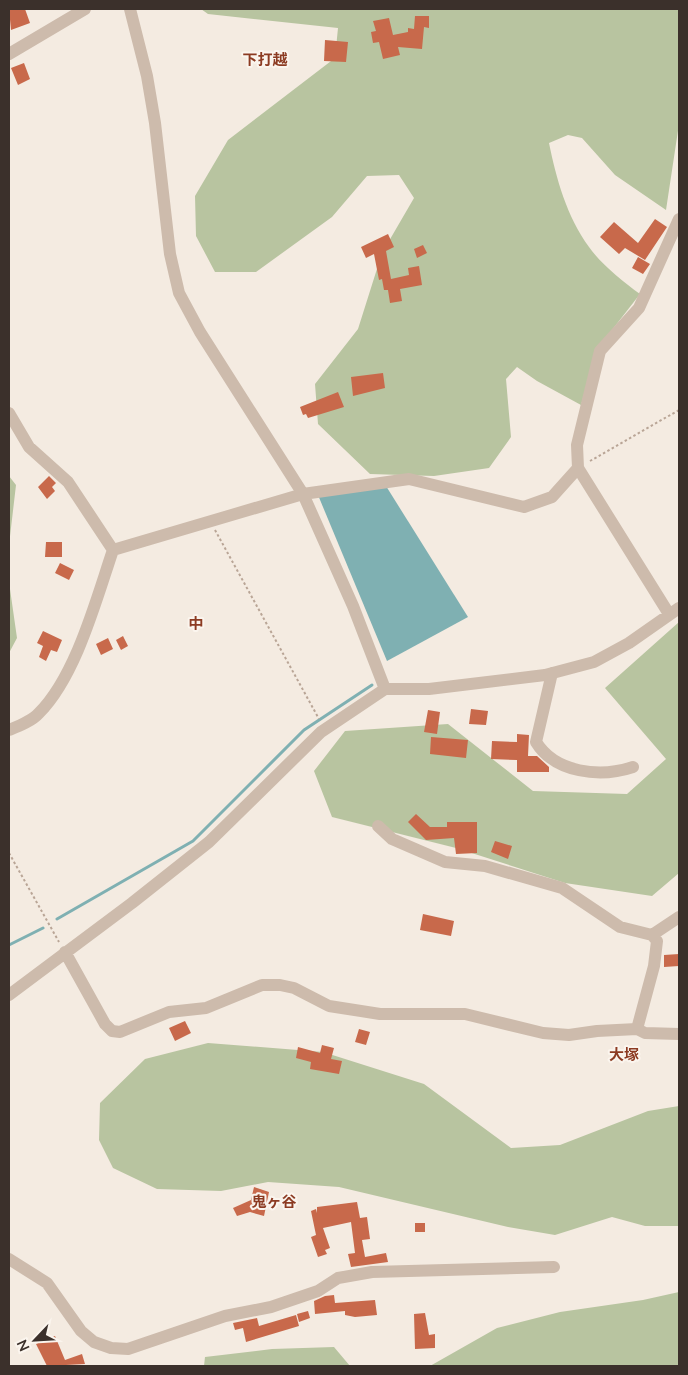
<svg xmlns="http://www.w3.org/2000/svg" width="688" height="1375" font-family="Lato,'Noto Sans JP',sans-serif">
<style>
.green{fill:#b8c4a0}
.water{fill:#7fb0b2}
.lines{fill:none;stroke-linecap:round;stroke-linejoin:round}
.stream{stroke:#7fb0b2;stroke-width:3}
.building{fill:#c8694b}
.path{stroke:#b9a596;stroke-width:2;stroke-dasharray:2.5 2.5;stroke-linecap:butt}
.minor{stroke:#cdbbac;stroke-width:12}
.labels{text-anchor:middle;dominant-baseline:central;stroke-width:4;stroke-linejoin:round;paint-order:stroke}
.neighbourhood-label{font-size:15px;font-weight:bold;fill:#8c3b22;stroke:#fbf5ee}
</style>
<rect width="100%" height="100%" fill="#f4ebe1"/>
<!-- green -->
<path class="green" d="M201 9H679V124L666 210 615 175 582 138 568 135 549 143C556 178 567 217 589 247 601 264 622 281 640 294L598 348 581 405 537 381 517 367 506 379 511 437 489 468 434 476 370 474 318 424 315 384 358 329 382 253 414 198 399 175 367 176 332 217 256 272H215L196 236 195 196 228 140 335 58 338 28 208 14Z
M9 476 16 485 9 545Z
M9 582 17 638 9 653Z
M679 622V873L652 896 565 883 456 848 332 817 314 771 345 731 448 724 533 791 627 794 666 759 605 688Z
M208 1043 323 1052 424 1084 511 1148 560 1145 648 1111 679 1106V1226H645L612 1217 555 1235 508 1227 339 1187 268 1182 221 1191 157 1189 113 1168 99 1140 100 1103 145 1059Z
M679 1292V1366H430L497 1328 560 1312 643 1300Z
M334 1347 350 1366H204L205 1357 272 1349Z"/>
<!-- water -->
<path class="water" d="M386 486 468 617 387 661 318 495Z"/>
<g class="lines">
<!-- stream -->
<path class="stream" d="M57 919 193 841 304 730 372 685
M9 945 43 928"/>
</g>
<!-- building -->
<path class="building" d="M9 9H25L30 23 11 30Z
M415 16H429V28L424 27 422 49 398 47 400 55 383 59 379 42 373 43 371 32 376 31 373 21 389 18 393 35 408 32V28L414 29Z
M325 40 348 42 346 62 324 61Z
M24 63 30 79 18 85 11 68Z
M655 219 667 227 645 260 625 248 619 254 600 237 614 222 638 243Z
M388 234 394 247 386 251 391 279 409 275 408 268 419 266 422 285 400 289 402 301 390 303 388 290H384L382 279 379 280 374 254 366 258 361 247Z
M423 245 427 253 417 258 414 249Z
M638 257 650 264 643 274 632 268Z
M383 373 385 388 353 396 351 377Z
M338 392 344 407 308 418 306 414 303 415 300 407Z
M49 476 56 483 52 487 55 491 47 499 38 487Z
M46 542H62V557H45Z
M60 563 74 570 69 580 55 573Z
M43 631 62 640 57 652 51 650 46 661 39 657 43 646 37 643Z
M123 636 128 646 121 650 116 640Z
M108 638 113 649 101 655 96 644Z
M471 709 488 711 486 725 469 724Z
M428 710 440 712 437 734 424 732Z
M517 734 529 735 528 756H537L549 767V772H517V760L491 759 492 741 517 742Z
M431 737 468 740 466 758 430 754Z
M416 814 430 827H447V822H477V853L456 854 454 838 426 840 408 822Z
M495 841 512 846 508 859 491 852Z
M423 914 454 921 451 936 420 930Z
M679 954V966L664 967V955Z
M185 1021 191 1033 175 1041 169 1028Z
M359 1029 370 1032 366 1045 355 1042Z
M322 1045 334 1048 331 1059 342 1061 339 1074 310 1069 311 1062 296 1058 298 1047 320 1053Z
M254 1187 269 1192 264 1216 250 1212 237 1216 233 1208 251 1200Z
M357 1202 360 1218 367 1217 370 1239 362 1240 365 1257 386 1253 388 1262 351 1267 348 1254 355 1253 351 1222 323 1228 330 1248 325 1250 327 1254 318 1257 311 1237 316 1235 311 1211 316 1209 317 1213V1207Z
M415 1223H425V1232H415Z
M334 1295 335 1303 375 1300 377 1315 355 1317 345 1315V1311L315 1314 314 1301 325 1296Z
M308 1311 310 1318 299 1322 297 1314Z
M425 1313 429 1335 435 1334V1348L415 1349 414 1314Z
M296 1315 299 1326 246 1342 243 1328 235 1330 233 1323 257 1318 259 1326Z
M55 1336 65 1360 82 1354 85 1364 47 1366 36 1344Z"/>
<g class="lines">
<!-- path -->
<path class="path" d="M590 461 679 410
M215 530 319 719
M9 853 59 942"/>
<!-- minor -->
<path class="minor" d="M130 9 147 76 155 123 170 254 179 293 200 332 303 494 353 606 385 689
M9 54 85 9
M9 413 29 447 68 482 113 550
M578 468 669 614
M113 550 303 494 409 479 524 507 552 497 578 468 577 445 600 351 639 308 679 219
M552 673 536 742C555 773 600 778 633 767
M9 730C19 726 32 721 39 713 76 676 96 600 113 550
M378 826 392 839 445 862 485 866 562 888 620 927 652 935 657 941 654 966 637 1029
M652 935 679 917
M65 952 105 1024 112 1031 120 1032 169 1012 206 1008 262 985H280L294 988 329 1006 380 1014H465L543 1033 569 1035 597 1031 637 1029 645 1033 679 1034
M9 995 132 903 209 842 321 732 385 689H429L545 675 594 662 629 643 679 608
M9 1259 47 1283 81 1331 94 1342 111 1348 128 1349 225 1316 271 1307 318 1291 338 1278 372 1272 554 1267"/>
</g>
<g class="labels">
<!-- neighbourhood labels -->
<g class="neighbourhood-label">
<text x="265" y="59">下打越</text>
<text x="196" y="623">中</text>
<text x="624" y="1054">大塚</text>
<text x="274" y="1201">鬼ヶ谷</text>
</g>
</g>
<!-- border -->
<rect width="688" height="1375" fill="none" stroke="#3b302b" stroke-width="20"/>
<!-- north arrow -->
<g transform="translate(35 1340) rotate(245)" stroke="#fbf5ee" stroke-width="4" paint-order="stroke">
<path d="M0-4L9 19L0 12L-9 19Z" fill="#3b302b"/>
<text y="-8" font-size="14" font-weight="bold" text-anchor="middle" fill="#3b302b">N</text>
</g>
</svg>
